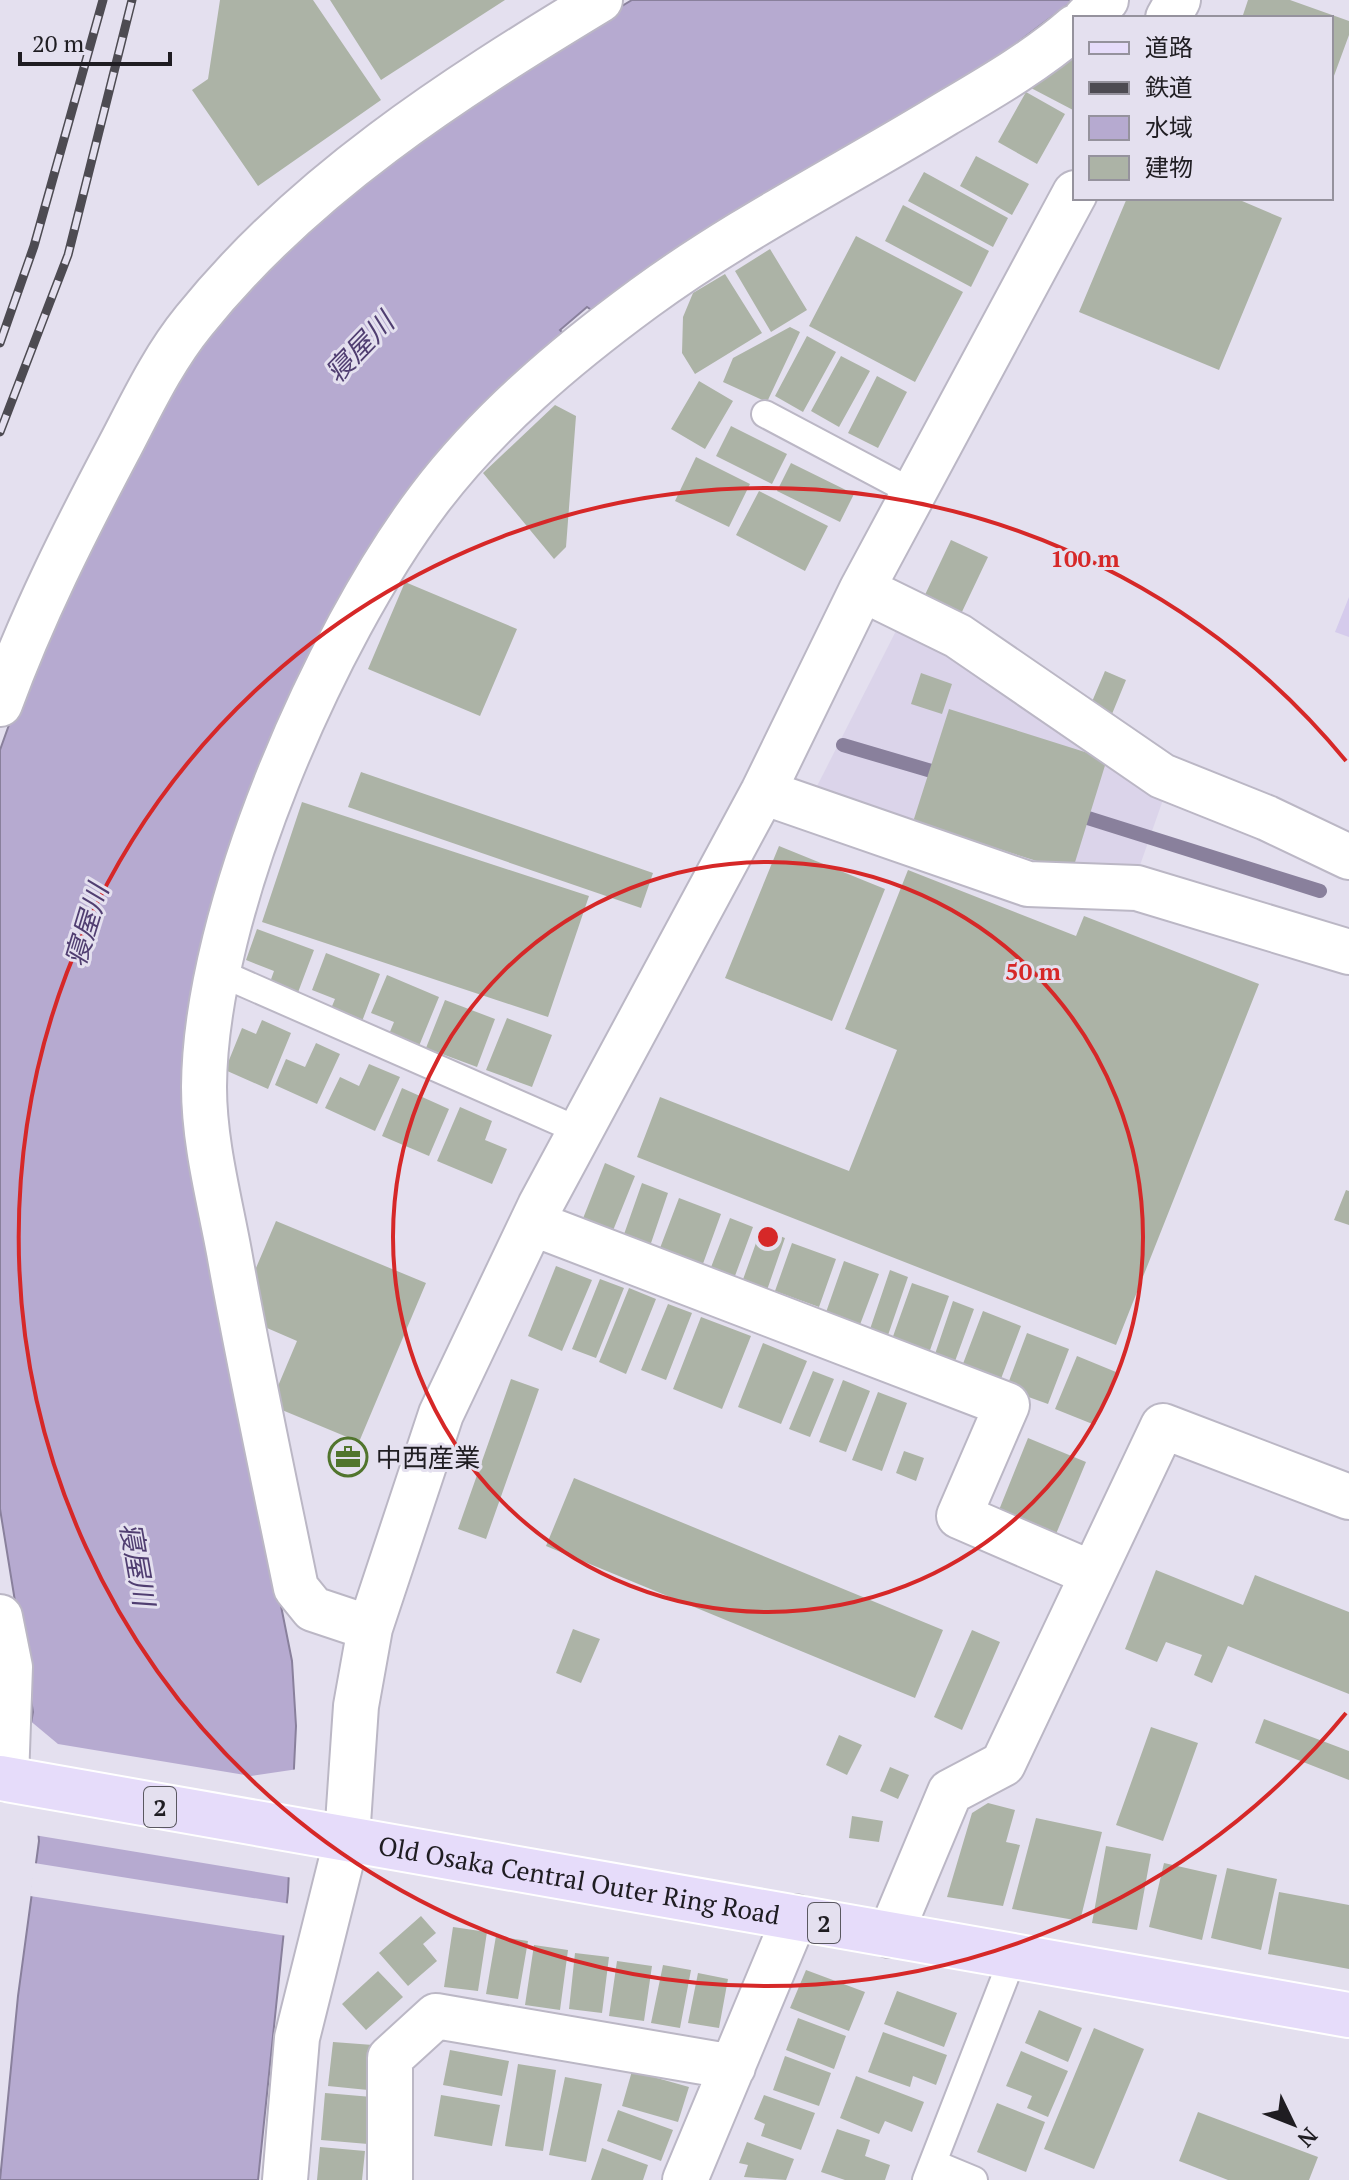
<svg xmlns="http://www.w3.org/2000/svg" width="1349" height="2180" font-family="'PT Serif','Noto Sans JP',serif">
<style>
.built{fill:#dbd4ea}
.green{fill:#d5cbec}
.water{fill:#b6aad0;stroke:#89809c;stroke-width:2}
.pier{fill:#e4e0ef}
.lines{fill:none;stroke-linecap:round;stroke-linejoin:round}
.stream{stroke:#89809c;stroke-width:14}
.building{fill:#acb3a6}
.lane-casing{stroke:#bbb7c5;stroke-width:30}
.street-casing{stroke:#bbb7c5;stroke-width:48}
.primary-casing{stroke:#fff;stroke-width:48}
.lane{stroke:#fff;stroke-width:26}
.street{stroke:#fff;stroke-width:44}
.primary{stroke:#e6dcfa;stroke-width:44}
.rail-casing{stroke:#4d4b52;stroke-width:9}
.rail{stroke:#e4e0ef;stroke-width:6;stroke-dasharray:18;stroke-linecap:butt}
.ring{fill:none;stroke:#d62828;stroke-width:4}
.labels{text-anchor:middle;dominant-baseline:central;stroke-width:6;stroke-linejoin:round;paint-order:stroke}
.shield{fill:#e4e0ef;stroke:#5a5860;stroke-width:2}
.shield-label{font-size:24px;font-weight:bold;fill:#1f1d22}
.poi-label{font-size:26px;fill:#1f1d22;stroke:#e4e0ef;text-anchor:start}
.street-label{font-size:26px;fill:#1f1d22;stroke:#e4e0ef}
.water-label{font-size:28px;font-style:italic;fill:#503e71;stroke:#e4e0ef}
.centre{fill:#d62828;stroke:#e4e0ef;stroke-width:4}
.ring-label{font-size:24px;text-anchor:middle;font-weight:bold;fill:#d62828;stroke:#e4e0ef;stroke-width:6;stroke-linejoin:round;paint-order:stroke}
</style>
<rect width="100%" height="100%" fill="#e4e0ef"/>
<!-- built -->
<path class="built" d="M900 623 1164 797 1138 871 1033 872 813 794Z"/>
<!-- green -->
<path class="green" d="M1349 597V637L1335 632Z"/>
<!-- water -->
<path class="water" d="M632 0H1074L997 58 593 311 587 307 560 330 564 334 525 367 231 859 211 1255 292 1661 296 1726 288 1892 258 2180H0L18 1996 39 1841 30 1729 33 1712 0 1509V750L19 697 183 362 287 246 480 91Z"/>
<!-- pier -->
<path class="pier" d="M28 1719 58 1744 251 1776 298 1769 293 1878 34 1835Z
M34 1863 291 1904 287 1936 30 1896Z"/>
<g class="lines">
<!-- stream -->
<path class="stream" d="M843 745 945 775
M1072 813 1320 891"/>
</g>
<!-- building -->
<path class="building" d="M220 0H313L381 100 258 186 192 90 208 79Z
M330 0H505L381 80Z
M1248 0H1290L1349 21V35L1331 84V18H1242Z
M1075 44V107L1073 110 1031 88 1041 68Z
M1026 92 1065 114 1037 164 998 142Z
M976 156 1029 184 1012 215 960 186Z
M924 172 1008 218 993 247 908 201Z
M1127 198H1235L1282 218 1219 370 1079 312Z
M903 205 989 251 971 287 885 241Z
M856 236 963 292 915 382 809 326Z
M770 249 807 310 771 332 735 271Z
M725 274 762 333 695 374 682 353 683 317 693 293Z
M790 327 800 332 767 402 723 382 733 358Z
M807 336 836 352 803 412 775 396Z
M841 356 870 371 839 427 811 411Z
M877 376 907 392 878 448 848 433Z
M699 381 733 401 705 449 671 429Z
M555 405 576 416 566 547 554 559 483 473Z
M731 426 787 454 772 484 716 456Z
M696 457 750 484 729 527 675 501Z
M791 463 854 494 840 522 777 491Z
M759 491 828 526 805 571 736 535Z
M951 540 988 557 960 616 923 599Z
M405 582 517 629 480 716 368 669Z
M1105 671 1126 680 1112 714 1091 704Z
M921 673 952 684 942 714 911 704Z
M949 709 1107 759 1072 872 913 822Z
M361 772 653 873 641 908 348 807Z
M302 802 589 896 548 1017 262 922Z
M779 846 885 889 832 1021 725 978Z
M908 870 1076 936 1084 916 1259 984 1116 1345 637 1157 660 1097 849 1171 897 1050 845 1029Z
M257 929 314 950 297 995 269 985 274 971 246 960Z
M326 953 380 974 361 1024 330 1011 335 999 312 990Z
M387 975 439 997 419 1046 389 1034 394 1022 371 1013Z
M445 1000 495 1019 477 1067 426 1048Z
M507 1018 552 1035 532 1087 486 1070Z
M262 1020 291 1033 268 1089 225 1070 242 1028 256 1034Z
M316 1043 340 1054 317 1104 275 1085 286 1059 305 1067Z
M369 1064 400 1077 375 1131 325 1108 340 1077 359 1086Z
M402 1088 449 1109 429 1156 382 1136Z
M460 1107 492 1121 485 1140 507 1149 492 1184 437 1161Z
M605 1163 635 1176 610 1238 580 1226Z
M642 1183 668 1193 649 1249 622 1240Z
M1346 1190 1349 1191V1225L1334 1220Z
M679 1198 721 1214 700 1272 657 1256Z
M730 1218 753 1227 732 1284 708 1275Z
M276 1221 426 1283 359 1442 270 1405 297 1341 267 1328 253 1275Z
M761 1229 785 1238 766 1293 741 1285Z
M792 1243 836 1259 819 1307 775 1291Z
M844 1261 879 1274 858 1330 824 1318Z
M556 1266 592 1280 562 1351 528 1336Z
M890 1270 908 1277 886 1341 868 1335Z
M600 1279 624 1288 596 1358 572 1349Z
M912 1283 949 1296 928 1356 891 1342Z
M629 1288 656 1299 626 1374 599 1362Z
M953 1301 974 1309 954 1364 934 1357Z
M668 1304 692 1313 666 1380 641 1370Z
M983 1311 1021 1326 999 1384 961 1369Z
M701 1317 751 1336 722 1409 673 1389Z
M1027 1333 1069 1349 1048 1404 1006 1389Z
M763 1343 807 1361 781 1424 738 1407Z
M1077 1356 1116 1372 1095 1425 1055 1409Z
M813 1371 834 1379 810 1437 789 1429Z
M511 1379 539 1389 486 1539 458 1529Z
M843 1380 870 1391 846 1452 819 1442Z
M878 1392 907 1403 882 1471 852 1460Z
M1028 1438 1086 1462 1056 1534 999 1510Z
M904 1451 924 1458 916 1481 896 1473Z
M574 1478 943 1630 915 1698 546 1546Z
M1156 1570 1243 1605 1255 1575 1349 1612V1694L1228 1646 1212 1683 1194 1675 1202 1655 1166 1642 1157 1662 1125 1649Z
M573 1629 600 1639 581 1683 556 1673Z
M972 1630 1000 1642 962 1730 934 1717Z
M1264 1719 1349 1751V1780L1255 1743Z
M1151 1727 1198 1743 1163 1841 1116 1825Z
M839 1735 862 1745 847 1775 826 1765Z
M890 1767 909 1775 898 1799 880 1791Z
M988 1803 1015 1810 1006 1842 1020 1845 1003 1906 947 1897 972 1813Z
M852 1816 883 1821 879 1842 849 1838Z
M1036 1818 1102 1832 1080 1921 1012 1909Z
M1106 1846 1151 1854 1137 1930 1092 1923Z
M1164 1863 1217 1875 1202 1940 1149 1927Z
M1227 1868 1277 1879 1261 1950 1211 1938Z
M1279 1892 1349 1905V1969L1268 1954Z
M421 1916 436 1933 423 1944 437 1961 408 1986 379 1953Z
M453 1927 487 1932 478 1991 444 1987Z
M496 1936 528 1941 518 1999 486 1994Z
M534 1945 568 1950 560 2010 525 2005Z
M575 1953 609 1957 602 2013 569 2009Z
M617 1961 652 1966 644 2021 609 2016Z
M663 1965 691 1970 680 2028 651 2023Z
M806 1970 865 1992 849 2031 790 2008Z
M378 1971 403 1997 366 2030 342 2004Z
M698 1973 728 1979 719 2028 688 2023Z
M897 1991 957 2013 944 2047 884 2024Z
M1039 2010 1082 2028 1068 2062 1025 2043Z
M798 2018 846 2036 834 2069 786 2050Z
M1094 2028 1144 2049 1094 2169 1044 2149Z
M883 2032 947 2055 936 2085 913 2076 910 2087 868 2072Z
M333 2042 373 2045 368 2090 328 2086Z
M450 2050 509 2061 502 2096 443 2085Z
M1021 2051 1068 2071 1048 2117 1027 2108 1032 2096 1006 2086Z
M785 2056 831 2073 819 2106 773 2090Z
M518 2064 556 2070 543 2151 505 2146Z
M632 2071 689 2087 678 2122 622 2106Z
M856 2076 924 2102 912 2132 885 2121 879 2134 840 2118Z
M565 2077 602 2084 586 2162 549 2155Z
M325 2093 372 2097 368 2144 321 2140Z
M441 2095 500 2105 492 2146 434 2136Z
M764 2095 815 2113 801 2150 761 2136 765 2124 754 2119Z
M997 2103 1045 2122 1026 2172 977 2152Z
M618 2110 673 2130 661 2161 607 2141Z
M1198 2112 1318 2157 1309 2180H1228L1179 2161Z
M837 2129 870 2140 865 2156 890 2165 885 2180H845L821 2172Z
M747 2142 794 2159 786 2180 744 2177 748 2165 739 2163Z
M320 2147 365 2151 362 2180H317Z
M602 2148 648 2165 643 2180H591Z"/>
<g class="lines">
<!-- lane casing -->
<g class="lane-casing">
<path id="lane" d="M765 414 914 493
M218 972 580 1131
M933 2163 974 2180
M926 2180 1013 1957"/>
</g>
<!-- street casing -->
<g class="street-casing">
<path id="street" d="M1086 18 1106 0
M1168 18 1178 0
M862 589 958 636 1162 776 1267 818 1349 857
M0 704C33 614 75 531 120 446 142 404 163 359 194 321 303 185 453 89 600 0
M763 792 1028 884 1137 888 1349 952
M532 1223 1007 1405 959 1516 1093 1574
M0 1617 10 1667 6 1779
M370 1628 313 1609 296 1588C273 1476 249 1364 229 1252 219 1198 204 1142 204 1087 205 911 324 638 429 499 488 421 565 356 644 298 738 229 845 175 945 114 989 88 1036 61 1075 27
M890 1935 950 1792 1003 1764 1163 1426 1349 1497
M285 2180 297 2038 347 1838 356 1706 370 1628 441 1414 540 1206 763 792 862 589 1075 193
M390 2180V2058L436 2016 733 2067
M685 2180 795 1917"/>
</g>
<!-- primary casing -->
<g class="primary-casing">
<g id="primary">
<path id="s1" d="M0 1778 1349 2015"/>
</g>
</g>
<!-- lane -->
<use href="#lane" class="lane"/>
<!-- street -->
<use href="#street" class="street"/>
<!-- primary -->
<use href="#primary" class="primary"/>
<!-- rail casing -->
<g class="rail-casing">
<path id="rail" d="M0 343 34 246 103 0
M0 432 68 255 132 0"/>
</g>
<!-- rail -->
<use href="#rail" class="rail"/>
</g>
<!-- distance rings -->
<g class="ring">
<circle cx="768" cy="1237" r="375"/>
<path d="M1346 1713A749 749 0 1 1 1346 761"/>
</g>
<!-- icons -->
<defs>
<g id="office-ring" transform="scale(2)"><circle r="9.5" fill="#e4e0ef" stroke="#51752d" stroke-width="1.5"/><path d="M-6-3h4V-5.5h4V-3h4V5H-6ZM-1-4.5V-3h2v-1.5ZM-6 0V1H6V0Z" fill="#51752d"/></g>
</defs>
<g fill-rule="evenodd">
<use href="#office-ring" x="348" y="1457"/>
</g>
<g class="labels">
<!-- shield labels -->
<g class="shield">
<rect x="144" y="1787" width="32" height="40" rx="6"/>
<rect x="808" y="1903" width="32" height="40" rx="6"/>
</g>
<g class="shield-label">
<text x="160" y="1807">2</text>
<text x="824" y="1923">2</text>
</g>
<!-- poi labels -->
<g class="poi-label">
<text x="376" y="1457">中西産業</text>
</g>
<!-- street labels -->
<g class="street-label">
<text stroke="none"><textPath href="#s1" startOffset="588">Old Osaka Central Outer Ring Road</textPath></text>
</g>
<!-- water labels -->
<g class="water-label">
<text transform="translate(359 347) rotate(-46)">寝屋川</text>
<text transform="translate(86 925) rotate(-73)">寝屋川</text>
<text transform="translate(138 1564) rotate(80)">寝屋川</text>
</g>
</g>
<circle cx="768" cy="1237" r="12" class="centre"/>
<g class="ring-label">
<text x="1085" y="567">100 m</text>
<text x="1033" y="980">50 m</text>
</g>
<!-- legend -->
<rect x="1073" y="16" width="260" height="184" fill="#e4e0ef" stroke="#95929d" stroke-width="2"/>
<rect x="1089" y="42" width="40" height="12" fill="#e6dcfa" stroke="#95929d" stroke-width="2"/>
<text x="1145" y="56" font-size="24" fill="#1f1d22">道路</text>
<rect x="1089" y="82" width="40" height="12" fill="#4d4b52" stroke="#95929d" stroke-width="2"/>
<text x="1145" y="96" font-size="24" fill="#1f1d22">鉄道</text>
<rect x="1089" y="116" width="40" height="24" fill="#b6aad0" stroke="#95929d" stroke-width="2"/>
<text x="1145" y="136" font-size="24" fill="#1f1d22">水域</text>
<rect x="1089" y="156" width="40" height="24" fill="#acb3a6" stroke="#95929d" stroke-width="2"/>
<text x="1145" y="176" font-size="24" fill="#1f1d22">建物</text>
<!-- north arrow -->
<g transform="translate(1293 2124) rotate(133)" stroke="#e4e0ef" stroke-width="6" paint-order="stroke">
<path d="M0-6L14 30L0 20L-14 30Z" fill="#1f1d22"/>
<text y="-12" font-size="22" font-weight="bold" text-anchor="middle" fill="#1f1d22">N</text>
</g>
<!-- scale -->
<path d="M20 52v12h150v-12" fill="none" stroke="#1f1d22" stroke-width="4"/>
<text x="32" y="52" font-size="24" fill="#1f1d22" stroke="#e4e0ef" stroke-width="6" paint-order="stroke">20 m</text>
</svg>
